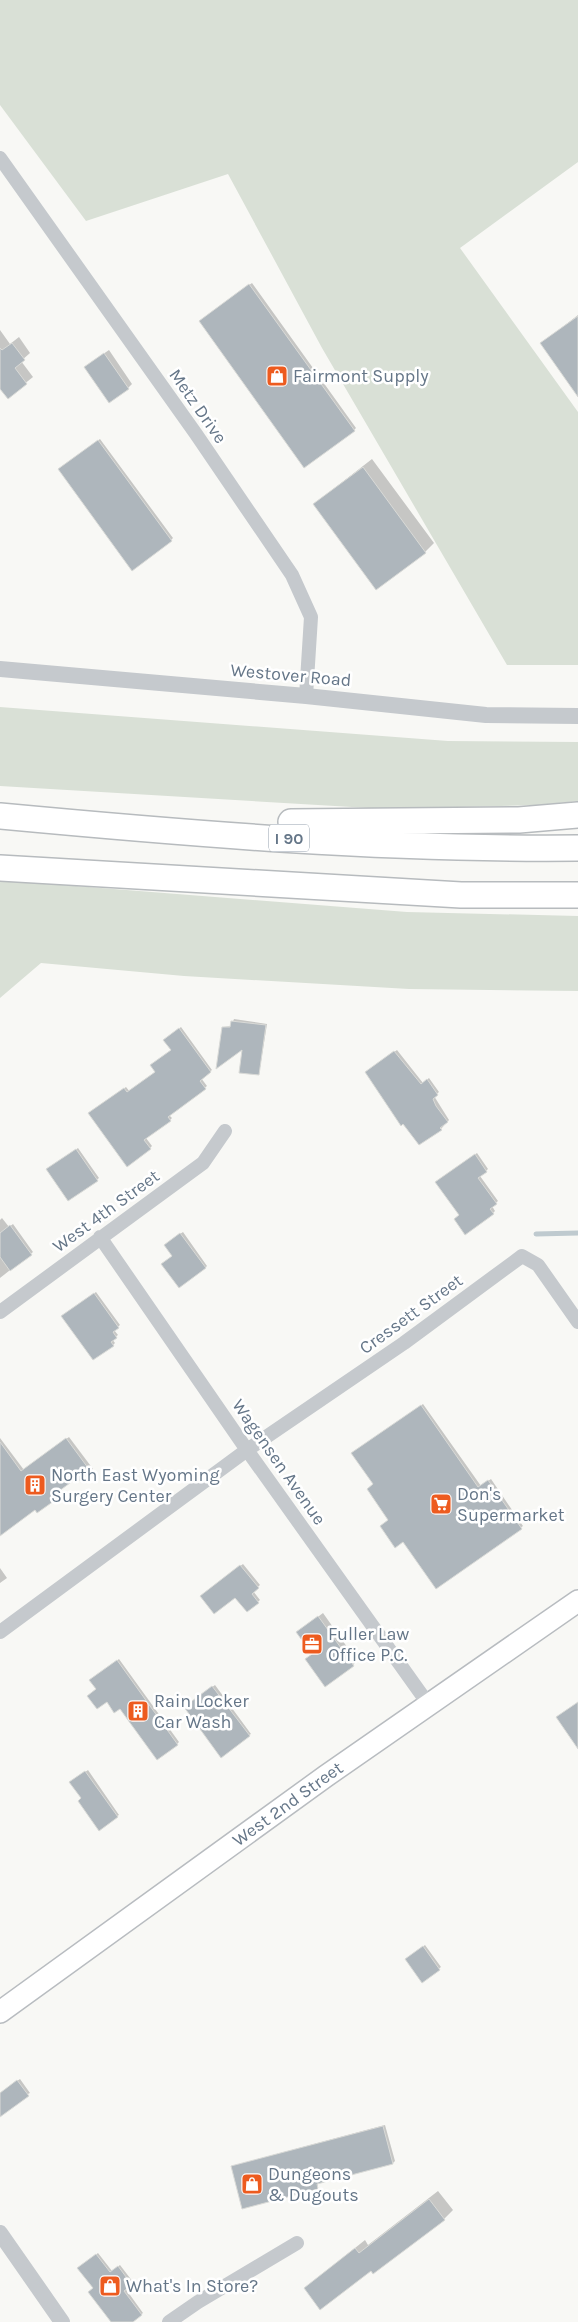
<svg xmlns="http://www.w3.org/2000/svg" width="578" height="2322" font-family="Karla,sans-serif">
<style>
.green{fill:#d9e0d6}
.shadow{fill:#0003}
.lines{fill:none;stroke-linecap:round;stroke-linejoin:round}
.stream{stroke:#bfcacf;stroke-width:5}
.building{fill:#aeb6bc;stroke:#d9dad7}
.primary-casing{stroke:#b8bcc0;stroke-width:24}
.motorway-casing{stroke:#b7bbbe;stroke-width:28}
.minor{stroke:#c5c9cd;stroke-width:14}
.tertiary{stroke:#c5c9cd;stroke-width:16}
.primary{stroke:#fff;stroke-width:21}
.motorway{stroke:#fff;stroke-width:25}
.labels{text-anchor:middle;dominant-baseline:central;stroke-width:5;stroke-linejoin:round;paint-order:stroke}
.shield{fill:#fff;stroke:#939fac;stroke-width:1}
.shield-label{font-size:16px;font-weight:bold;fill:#657688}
.poi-label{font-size:18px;fill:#657688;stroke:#fff;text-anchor:start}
.street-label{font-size:18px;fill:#657688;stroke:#fff}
</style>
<rect width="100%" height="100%" fill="#f8f8f5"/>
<!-- green -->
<path class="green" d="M0 0H578V162L460 248 578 412V665H507L322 348 228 174 86 221 0 105Z
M0 707 448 741 578 742V801L538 805 386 809 0 786Z
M0 880 407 912 578 916V991L409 989 184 976 41 963 0 998Z"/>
<!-- shadow -->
<path class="shadow" d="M252 283 356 428 354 430 202 319Z
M578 315V395L542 343Z
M0 330 10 344 19 337 30 353 21 361 33 377 8 397 0 386Z
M109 350 132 384 128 388 90 363Z
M100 439 173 538 171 540 61 467Z
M372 459 434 543 425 552 314 504Z
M234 1019 267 1024 259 1074 243 1047 223 1027 231 1026Z
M181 1027 212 1070 201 1078 207 1086 169 1115 172 1118 170 1120 146 1138 152 1146 150 1148 91 1111 126 1087 130 1092 156 1072 172 1050 167 1038Z
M397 1050 423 1083 429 1078 439 1092 434 1096 449 1120 441 1129 368 1071Z
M78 1148 99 1178 69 1200 50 1168Z
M477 1153 488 1169 480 1176 498 1201 492 1206 495 1211 493 1213 465 1233 460 1215 438 1180Z
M2 1218 9 1227 13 1224 33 1252 0 1278V1220Z
M183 1232 207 1266 205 1268 173 1256 167 1243Z
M96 1292 120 1325 114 1330 118 1335 112 1339 115 1343 113 1345 65 1314Z
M423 1404 481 1486 491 1479 523 1526 436 1588 390 1519 374 1484 355 1452Z
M69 1437 93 1469 77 1482 74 1478 53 1494 55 1498 53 1500 0 1526V1438L24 1470Z
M243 1564 260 1585 253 1591 260 1600 247 1611 235 1596 203 1594Z
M0 1568 7 1578 0 1583Z
M323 1613 357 1661 353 1665 298 1632Z
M119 1659 179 1742 177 1744 107 1701 98 1689 93 1678Z
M215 1685 251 1734 249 1735 187 1706Z
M88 1770 119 1815 117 1816 82 1798 73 1781Z
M425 1945 441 1967 422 1981 406 1959Z
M20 2079 30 2093 0 2107V2093Z
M385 2125 395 2161 393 2163 318 2182 317 2188 232 2166Z
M438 2191 453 2210 444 2219 371 2269 305 2288 365 2240 368 2245Z
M98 2253 112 2271 120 2265 133 2282 125 2288 143 2313 131 2322H112L81 2266Z"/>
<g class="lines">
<!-- stream -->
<path class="stream" d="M536 1234 578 1233"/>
</g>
<!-- building -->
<path class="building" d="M249 284 355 431 304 468 199 321Z
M578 316V397L540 343Z
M12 343 25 360 15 368 27 384 8 399 0 389V348L2 350Z
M104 353 129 389 109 403 84 367Z
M98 440 172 541 132 571 58 469Z
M363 467 426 553 376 590 313 504Z
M231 1021 266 1025 259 1075 239 1073 242 1050 216 1069 222 1027H230Z
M179 1028 211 1072 200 1081 206 1089 168 1117 171 1121 144 1140 151 1149 127 1167 88 1113 124 1088 127 1092 155 1072 150 1065 171 1050 163 1040Z
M394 1051 421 1084 427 1079 438 1095 433 1099 436 1106 448 1122 440 1128 442 1130 419 1145 403 1124 401 1126 365 1072Z
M76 1149 98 1181 68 1201 46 1169Z
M475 1154 487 1172 478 1178 497 1204 490 1209 494 1214 465 1235 454 1219 459 1215 435 1182Z
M10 1225 32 1255 10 1271 0 1257V1233Z
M180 1233 206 1268 179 1288 161 1264 172 1256 164 1245Z
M94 1293 119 1328 113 1332 117 1338 111 1342 114 1346 93 1360 61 1316Z
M421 1405 478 1487 488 1480 522 1529 436 1589 403 1542 395 1548 380 1526 388 1520 367 1489 373 1484 351 1453Z
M66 1438 91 1472 76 1483 74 1480 51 1497 54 1501 37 1513 35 1510 0 1536V1442L21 1471Z
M240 1565 259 1588 252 1594 259 1603 247 1612 235 1598 214 1614 200 1596Z
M318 1616 354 1666 325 1687 305 1659 312 1654 296 1632Z
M117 1660 178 1745 157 1760 120 1709 114 1713 107 1702 97 1709 87 1696 96 1689 89 1680Z
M212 1686 250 1736 221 1758 184 1707Z
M578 1702V1749L556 1717Z
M85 1771 118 1817 99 1831 78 1801 81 1798 69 1782Z
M423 1946 440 1970 422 1983 405 1959Z
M17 2080 29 2096 0 2117V2093Z
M383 2126 393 2164 317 2184 318 2189 242 2209 231 2166Z
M429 2199 445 2220 373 2274 371 2271 320 2310 304 2288 355 2248 359 2253Z
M96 2254 110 2272 118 2266 132 2285 124 2291 142 2315 133 2322H111L88 2292 93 2288 77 2268Z"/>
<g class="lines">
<!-- primary casing -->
<g class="primary-casing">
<g id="primary">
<path id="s1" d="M0 2012 326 1776 578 1601"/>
</g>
</g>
<!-- motorway casing -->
<g class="motorway-casing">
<path id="motorway" d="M0 816C192 834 385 850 578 848
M291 822 519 820 578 815
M0 868 461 895H578"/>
</g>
<!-- minor -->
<path class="minor" d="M0 158 196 434 292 575 311 617 306 696
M100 1237 247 1450 429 1705
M0 1312 203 1163 225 1131
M0 1632 247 1450 404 1343 522 1256 538 1265 578 1322
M169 2322 198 2302 297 2243"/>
<!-- tertiary -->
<path class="tertiary" d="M0 669 306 696 486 715 578 716
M0 2233 62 2322"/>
<!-- primary -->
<use href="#primary" class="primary"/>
<!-- motorway -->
<use href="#motorway" class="motorway"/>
</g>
<!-- icons -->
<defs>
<g id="shop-square" transform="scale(1.125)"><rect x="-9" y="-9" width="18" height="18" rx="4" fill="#ed5b1f" stroke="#fff"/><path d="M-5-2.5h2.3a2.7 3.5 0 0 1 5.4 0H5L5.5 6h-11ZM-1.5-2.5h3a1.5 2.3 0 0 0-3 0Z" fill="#fff"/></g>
<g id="building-square" transform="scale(1.125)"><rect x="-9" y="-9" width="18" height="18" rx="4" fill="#ed5b1f" stroke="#fff"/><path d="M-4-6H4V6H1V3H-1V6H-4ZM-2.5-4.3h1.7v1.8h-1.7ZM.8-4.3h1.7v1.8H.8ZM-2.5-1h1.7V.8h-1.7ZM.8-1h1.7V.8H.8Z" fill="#fff"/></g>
<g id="supermarket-square" transform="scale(1.125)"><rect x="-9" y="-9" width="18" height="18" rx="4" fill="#ed5b1f" stroke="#fff"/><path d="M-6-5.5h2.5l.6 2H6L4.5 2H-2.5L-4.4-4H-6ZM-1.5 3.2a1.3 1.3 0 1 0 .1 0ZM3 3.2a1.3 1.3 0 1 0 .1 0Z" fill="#fff"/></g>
<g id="office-square" transform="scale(1.125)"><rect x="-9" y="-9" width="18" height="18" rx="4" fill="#ed5b1f" stroke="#fff"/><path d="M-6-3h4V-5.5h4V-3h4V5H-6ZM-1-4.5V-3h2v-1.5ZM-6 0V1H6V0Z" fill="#fff"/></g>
</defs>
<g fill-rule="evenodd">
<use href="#shop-square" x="277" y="376"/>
<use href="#building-square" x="35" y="1485"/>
<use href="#supermarket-square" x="441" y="1504"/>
<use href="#office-square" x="312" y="1644"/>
<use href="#building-square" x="138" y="1711"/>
<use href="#shop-square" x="252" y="2184"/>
<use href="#shop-square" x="110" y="2286"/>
</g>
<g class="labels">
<!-- shield labels -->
<rect class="shield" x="269" y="824.5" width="40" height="27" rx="4"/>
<g class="shield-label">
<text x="289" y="838">I 90</text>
</g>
<!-- poi labels -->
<g class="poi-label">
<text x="293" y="376">Fairmont Supply</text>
<text x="51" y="1475">North East Wyoming<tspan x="51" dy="21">Surgery Center</tspan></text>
<text x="457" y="1494">Don's<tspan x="457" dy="21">Supermarket</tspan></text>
<text x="328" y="1634">Fuller Law<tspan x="328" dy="21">Office P.C.</tspan></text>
<text x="154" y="1701">Rain Locker<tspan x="154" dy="21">Car Wash</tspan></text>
<text x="268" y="2174">Dungeons<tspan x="268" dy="21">&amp; Dugouts</tspan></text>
<text x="126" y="2286">What's In Store?</text>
</g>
<!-- street labels -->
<g class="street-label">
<text transform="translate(198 406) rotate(55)">Metz Drive</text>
<text transform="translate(291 675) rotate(5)">Westover Road</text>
<text transform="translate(106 1211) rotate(-36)">West 4th Street</text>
<text transform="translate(411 1314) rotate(-36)">Cressett Street</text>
<text transform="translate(279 1462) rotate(55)">Wagensen Avenue</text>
<text stroke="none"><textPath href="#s1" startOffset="355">West 2nd Street</textPath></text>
</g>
</g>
</svg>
